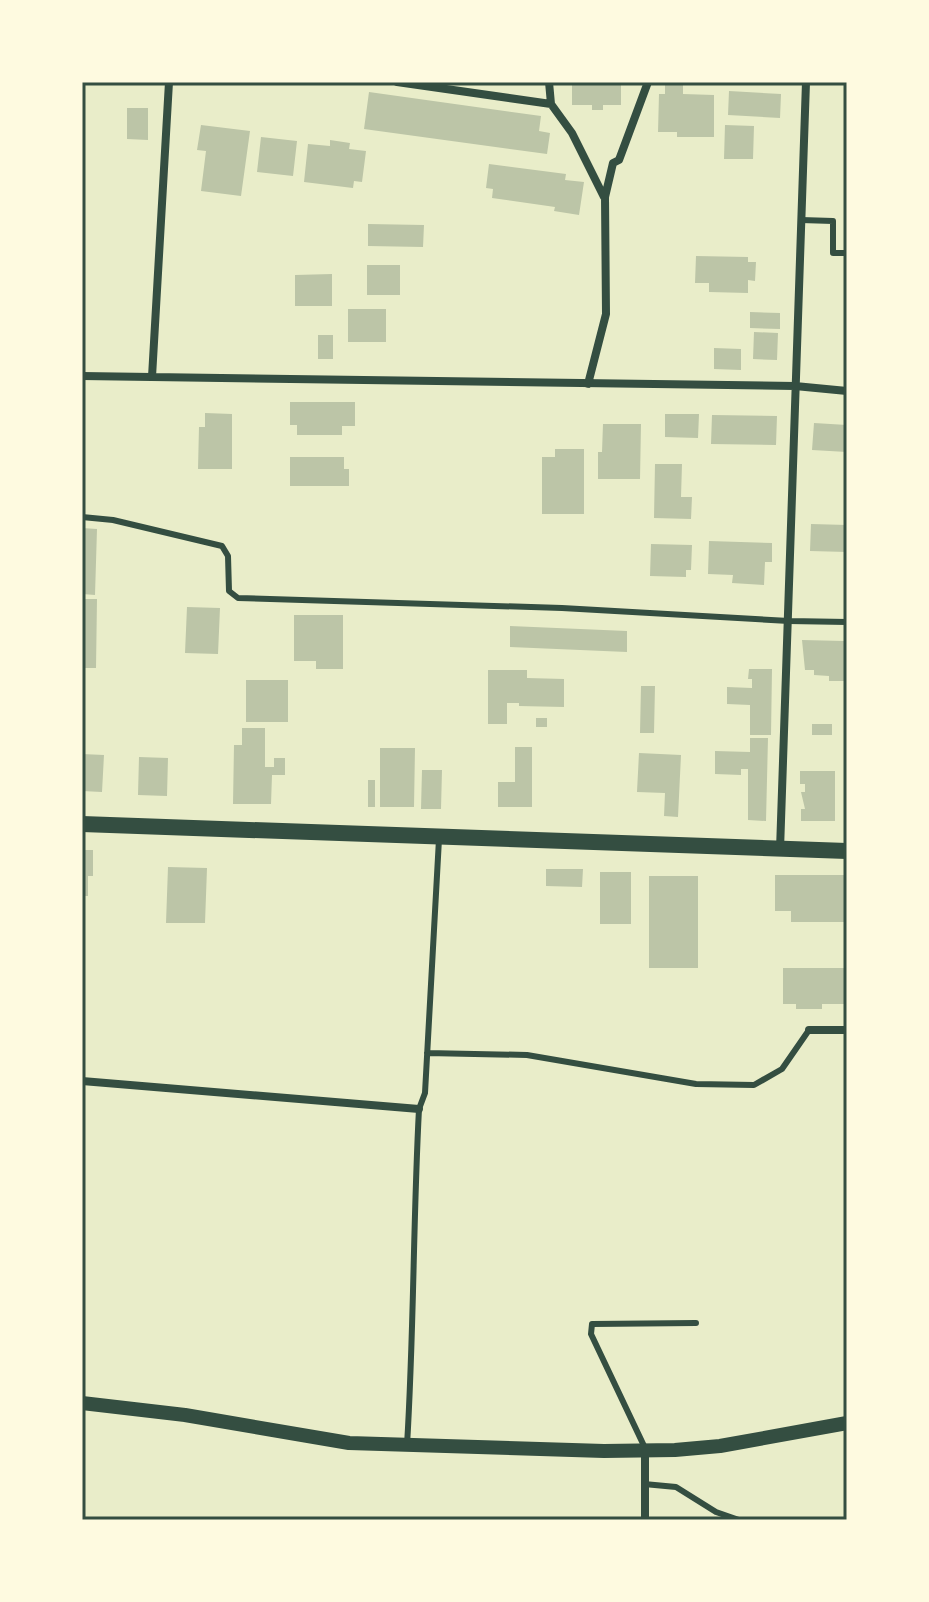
<svg xmlns="http://www.w3.org/2000/svg" width="929" height="1602" font-family="Barlow,sans-serif">
<style>
.building{fill:#bcc5a7}
.lines{fill:none;stroke-linecap:round;stroke-linejoin:round}
.service{stroke:#344e41;stroke-width:6}
.minor{stroke:#344e41;stroke-width:8}
.tertiary{stroke:#344e41;stroke-width:14}
.secondary{stroke:#344e41;stroke-width:16}
.neatline{fill:none;stroke:#344e41;stroke-width:3}
</style>
<rect width="100%" height="100%" fill="#e9edc9"/>
<!-- building -->
<path class="building" d="M572 82H621V105H603V110H592V105H572Z
M665 82H683V94L714 95V137H677V132H658L659 94H665Z
M729 91 781 94 780 118 728 115Z
M369 92 541 116 539 131 550 133 547 154 364 129Z
M127 108H148V140L127 139Z
M201 125 250 131 241 196 201 191 206 151 197 150Z
M725 125 754 126 753 159H724Z
M261 137 297 141 293 176 257 172Z
M330 140 350 143 349 149 366 151 362 182 354 181 353 188 304 182 308 144 330 146Z
M489 164 566 174 565 180 584 182 579 215 554 211 555 207 492 198 493 189 486 188Z
M368 224 424 225 423 247 368 246Z
M696 256 748 257V262H756L755 281 748 280V293L709 292V283H695Z
M367 265H400V295H367Z
M332 274V306H295V275Z
M348 309H386V342H348Z
M750 312 780 313V329L750 328Z
M754 332 778 333 777 360 753 359Z
M318 335H333V359H318Z
M714 348 741 349V370L714 369Z
M290 402H355V426H342V435H297V425H290Z
M205 413 232 414V469H198L199 427H205Z
M665 414H699L698 438 665 437Z
M712 415 777 416 776 445 711 444Z
M814 423 847 425V452L812 450Z
M603 424H641L640 479H598V452H602Z
M555 449H584V514H542V457H555Z
M290 457H344V469H349V486H290Z
M655 464H682L681 497H692L691 519 654 518Z
M811 524 847 525V552L810 551Z
M82 528 97 529 95 595 82 594Z
M709 541 772 543V562H765L764 585 732 583 733 575 708 574Z
M651 544 692 545 691 570H686V577L650 576Z
M82 599H97L96 668H82Z
M187 607 220 608 218 654 185 653Z
M294 615H343V669H316V661H294Z
M510 626 627 631V652L510 647Z
M802 640 844 641V681H829V676L814 675V670H805Z
M749 669H772L771 735H750V705L727 704V687L752 688V679H748Z
M488 670H527V678L564 679V707L519 706V703H507V724H488Z
M246 680H288V722H246Z
M641 686H655L654 733H640Z
M536 718H547V727H536Z
M812 724H832V735H812Z
M242 728H265V767H274V758H285V775H272L271 804H233L234 745H242Z
M750 738H768L766 821 748 820V769H741V775L715 774V751L750 752Z
M515 747H532V807H498V782H515Z
M380 748H415L414 807H380Z
M639 753 681 755 678 817 664 816 665 793 637 792Z
M82 754 104 755 102 792 82 791Z
M139 757 168 758 167 796 138 795Z
M422 770H442L441 809H421Z
M800 771H835V821H801V809H805L801 792H805V784H800Z
M368 780H375V807H368Z
M82 850H93V876H88V896H82Z
M168 867 207 868 205 923H166Z
M546 869H583L582 887 546 886Z
M600 872H631V924H600Z
M775 875H847V922H791V911H775Z
M649 876H698V968H649Z
M783 968H847V1004H822V1009H796V1004H783Z"/>
<g class="lines">
<!-- service -->
<path class="service" d="M801 220 833 221V253H847
M82 517 113 520 222 546 228 556 229 591 238 598 562 608 789 621 847 622
M427 1053 527 1055 696 1084 754 1085 782 1069 809 1030
M407 1445C414 1333 413 1221 419 1109L425 1093 439 839
M645 1448 591 1334 592 1324 696 1323
M644 1484 676 1487 716 1512 739 1520"/>
<!-- minor -->
<path class="minor" d="M397 82 551 104 549 82
M551 104 572 133 604 197
M82 376 795 386 847 391
M152 377 169 82
M588 384 606 314 605 197 613 163 619 160 648 82
M780 850 806 82
M809 1030H847
M82 1081 419 1109
M645 1520V1450"/>
<!-- tertiary -->
<path class="tertiary" d="M82 1403 185 1415 349 1443 604 1451 675 1450 720 1446 847 1423"/>
<!-- secondary -->
<path class="secondary" d="M82 824 847 851"/>
</g>
<!-- border -->
<rect width="929" height="1602" fill="none" stroke="#fefae0" stroke-width="168"/>
<rect x="84" y="84" width="761" height="1434" class="neatline"/>
</svg>
